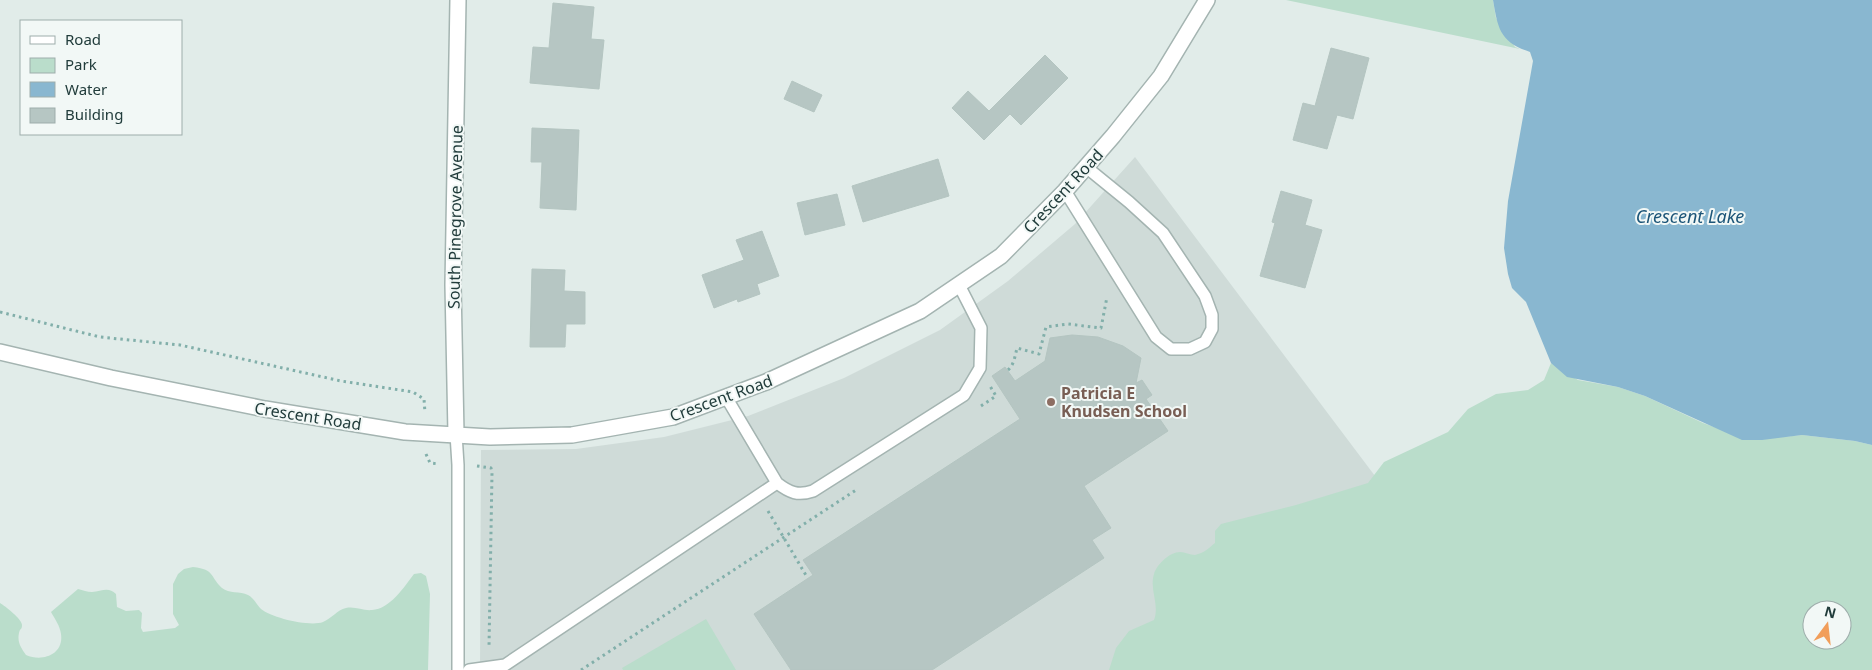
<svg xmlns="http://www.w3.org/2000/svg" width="1872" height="670" font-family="'Noto Sans',sans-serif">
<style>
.built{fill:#cfdbd8}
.green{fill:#baddcb;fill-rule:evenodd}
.water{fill:#89b7d0}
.building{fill:#b6c6c3;stroke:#b4c5c1}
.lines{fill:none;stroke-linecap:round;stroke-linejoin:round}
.service-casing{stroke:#a4b4b1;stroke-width:14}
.minor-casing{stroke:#a4b4b1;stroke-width:18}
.path{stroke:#82afaa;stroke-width:3;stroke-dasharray:2.5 4;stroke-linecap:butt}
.service{stroke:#fff;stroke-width:11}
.minor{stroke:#fff;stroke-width:15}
.education-dot{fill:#8d6e63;stroke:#f2f8f6;stroke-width:2}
.labels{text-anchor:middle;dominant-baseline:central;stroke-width:4;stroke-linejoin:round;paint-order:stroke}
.street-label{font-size:16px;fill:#213c3b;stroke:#f2f8f6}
.education-label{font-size:16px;font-weight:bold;fill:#785e54;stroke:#f2f8f6;text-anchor:start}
.water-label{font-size:18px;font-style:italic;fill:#1c5578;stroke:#f2f8f6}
</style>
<rect width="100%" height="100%" fill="#e1ece9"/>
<!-- built -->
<path class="built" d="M1135 157 1521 670H480L481 450 576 449 664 437 748 416 844 378 940 330 1008 281 1075 224Z"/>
<!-- green -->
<path class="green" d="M1286 0H1493L1496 18 1515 47 1520 49Z
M1551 363 1578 380 1618 387 1645 396 1703 423 1717 428 1783 437 1802 435 1855 441 1872 445V670H1109L1116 648 1129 631 1154 620C1160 604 1149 590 1154 574 1157 564 1170 552 1180 552 1185 552 1190 555 1195 555 1204 553 1209 548 1215 543V531L1221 524 1296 505 1368 483 1384 462 1448 432 1468 409 1496 394 1528 390 1544 380ZM1812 610H1842V640H1812Z
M193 567C216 570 209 576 222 588 229 594 240 591 248 595 254 598 256 604 261 609 272 618 310 627 323 622 331 619 337 610 346 608 355 606 363 611 372 610 390 609 404 587 414 574L421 573 426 576 430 594 428 670H0V603C5 606 22 619 22 625 22 630 20 628 19 633 17 642 21 648 26 655 42 662 64 655 61 634 60 626 55 619 51 612L78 589C83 590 87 592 92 592 101 592 108 586 116 594L117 607 126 611 139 610 142 613 141 628 143 632 175 628 179 625 173 614V584L178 574 184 569Z
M706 619 736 670H623L622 668Z"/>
<!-- water -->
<path class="water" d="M1493 0H1872V445L1855 441 1802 435 1762 440H1742L1645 396 1618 387 1567 377 1551 363 1526 302 1512 288 1508 274 1504 248 1508 201 1533 61 1530 52C1500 42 1498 29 1493 0Z"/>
<!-- building -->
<path class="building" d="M553 3 594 7 591 39 604 40 599 89 530 83 533 47 549 48Z
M1331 48 1369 58 1353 119 1337 115 1327 149 1293 140 1303 103 1315 106Z
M1045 55 1068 78 1021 125 1010 114 984 140 952 108 968 91 989 111Z
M792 81 822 95 814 112 784 99Z
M532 128 579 130 576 210 540 208 542 162H531Z
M938 159 949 196 863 222 852 186Z
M1281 191 1312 200 1305 225 1322 230 1305 288 1260 276 1275 223 1272 222Z
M837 194 845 225 805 235 797 203Z
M762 231 779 276 757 284 760 294 738 302 737 299 714 308 702 275 744 260 736 240Z
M532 269 565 270 564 291 585 292V324H566L565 347H530Z
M1072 335 1098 337 1123 346 1141 358 1136 383 1142 380 1152 395 1146 399 1168 431 1084 486 1111 528 1092 540 1104 558 932 670H791L754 614 813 575 803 560 1020 419 992 376 1005 367 1015 381 1045 361 1050 338Z"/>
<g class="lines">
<!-- service casing -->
<g class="service-casing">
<path id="service" d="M1065 191 1156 337 1171 349H1190L1205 342 1212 329V315L1205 296 1163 233 1129 202 1086 167
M456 434 458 465V670
M777 483C790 493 798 496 813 491L964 395 980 368 981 328 959 285
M469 670 505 665 777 483 726 397"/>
</g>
<!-- minor casing -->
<g class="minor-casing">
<path id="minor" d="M0 352 111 378 265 409 405 432 490 437 572 435 673 417 766 382 920 311 1001 256 1065 191 1113 136 1161 76 1207 0
M456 434 453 285 458 0"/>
</g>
<!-- path -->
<path class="path" d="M0 312 100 337 180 345 341 381 413 392 424 399 425 413
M1008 370C1014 365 1015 356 1017 348L1039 354 1046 327 1068 324 1101 328 1107 297
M981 406 996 396 990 386
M426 454 430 463 439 464
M477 466 491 468 492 473 489 647
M768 511 807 577
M581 670 856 490"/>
<!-- service -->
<use href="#service" class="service"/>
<!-- minor -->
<use href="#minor" class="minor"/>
</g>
<!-- markers -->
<circle class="education-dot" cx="1051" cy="402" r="5"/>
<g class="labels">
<!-- street labels -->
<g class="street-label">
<text transform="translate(1063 191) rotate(-47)">Crescent Road</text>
<text transform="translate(455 217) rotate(-89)">South Pinegrove Avenue</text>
<text transform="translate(721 398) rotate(-20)">Crescent Road</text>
<text transform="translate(308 416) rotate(9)">Crescent Road</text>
</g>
<!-- education labels -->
<g class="education-label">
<text x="1061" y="393">Patricia E<tspan x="1061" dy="18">Knudsen School</tspan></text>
</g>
<!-- water labels -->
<g class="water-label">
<text x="1690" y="216">Crescent Lake</text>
</g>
</g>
<!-- legend -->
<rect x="20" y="20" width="162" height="115" fill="#f2f8f6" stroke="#9eadab"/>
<rect x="30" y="36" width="25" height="8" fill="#ffffff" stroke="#9eadab"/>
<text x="65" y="45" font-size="15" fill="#213c3b">Road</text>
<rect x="30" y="58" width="25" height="15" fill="#baddcb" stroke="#9eadab"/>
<text x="65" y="70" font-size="15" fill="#213c3b">Park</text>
<rect x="30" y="82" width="25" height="15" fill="#89b7d0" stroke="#9eadab"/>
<text x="65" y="95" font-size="15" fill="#213c3b">Water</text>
<rect x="30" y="108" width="25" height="15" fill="#b6c6c3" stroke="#9eadab"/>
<text x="65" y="120" font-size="15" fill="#213c3b">Building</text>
<!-- north arrow -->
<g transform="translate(1827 625) rotate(15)"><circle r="24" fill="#f2f8f6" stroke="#9eadab"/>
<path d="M0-4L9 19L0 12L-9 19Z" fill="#f19e5a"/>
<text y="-8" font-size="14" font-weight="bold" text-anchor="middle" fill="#213c3b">N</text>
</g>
</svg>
